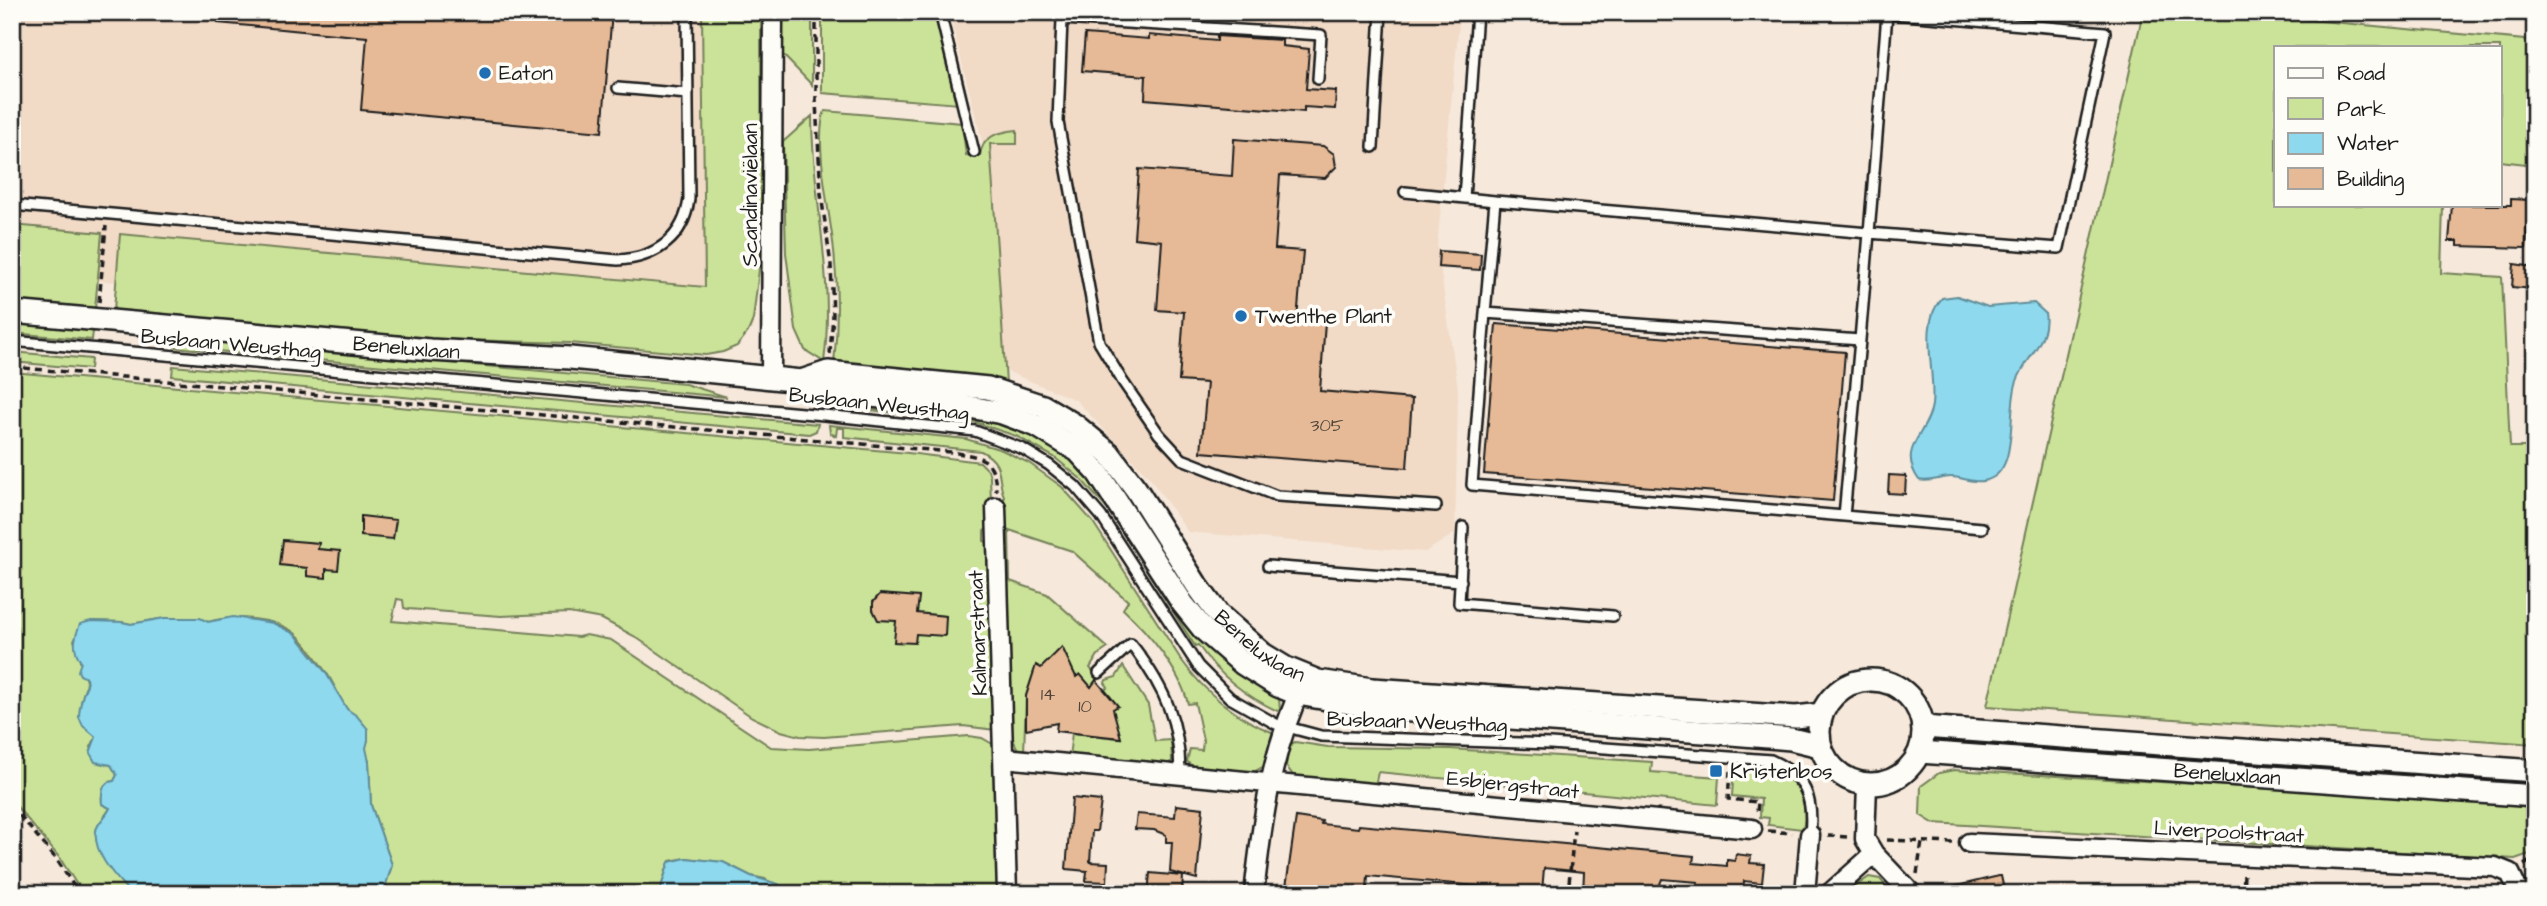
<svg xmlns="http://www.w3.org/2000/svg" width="2547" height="906" font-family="'Architects Daughter',sans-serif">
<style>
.built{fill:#f1dac6}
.green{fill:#cbe398;stroke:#74805a;stroke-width:2}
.water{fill:#8ed9ee;stroke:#608d9a;stroke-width:2}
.building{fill:#e6ba96;stroke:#1c1c1c;stroke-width:2}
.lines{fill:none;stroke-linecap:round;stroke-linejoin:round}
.service-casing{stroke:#1c1c1c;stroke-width:14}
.minor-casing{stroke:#1c1c1c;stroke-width:23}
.tertiary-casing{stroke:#1c1c1c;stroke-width:26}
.path{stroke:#1c1c1c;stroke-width:3.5;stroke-dasharray:7 5;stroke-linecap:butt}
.service{stroke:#fdfcf7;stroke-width:9}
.minor{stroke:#fdfcf7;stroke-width:18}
.tertiary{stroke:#fdfcf7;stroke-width:21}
.poi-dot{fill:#1f6fb2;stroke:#fdfcf7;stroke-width:2.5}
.labels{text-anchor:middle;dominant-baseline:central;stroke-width:7;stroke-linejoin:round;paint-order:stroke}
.number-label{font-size:18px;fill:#4e443a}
.poi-label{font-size:21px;fill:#1c1c1c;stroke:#fdfcf7;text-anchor:start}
.street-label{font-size:21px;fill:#1c1c1c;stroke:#fdfcf7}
</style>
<rect width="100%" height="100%" fill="#f6e8da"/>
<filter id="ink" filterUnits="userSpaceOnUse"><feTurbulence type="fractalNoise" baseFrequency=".0143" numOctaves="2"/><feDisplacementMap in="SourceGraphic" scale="14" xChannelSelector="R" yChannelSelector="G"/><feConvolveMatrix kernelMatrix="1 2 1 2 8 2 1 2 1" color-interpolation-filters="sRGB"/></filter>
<g filter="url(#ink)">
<!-- built -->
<path class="built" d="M12 12H748L753 330 12 274Z
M949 12H1460L1437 246 1458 390 1455 533 1425 552 1188 532 1150 478 1076 400 1004 370 986 156Z"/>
<!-- green -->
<path class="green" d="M702 12H761L762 244 753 320 748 332 737 346 723 352 706 355 570 343 431 339 114 310 120 234 705 287Z
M783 12H812V85L783 55Z
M822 12H938L959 104 822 93Z
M2143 12H2225L2535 41V165L2500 161V47H2276V205H2443L2441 273 2502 277 2510 447H2535V744L1987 706Z
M825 111 962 123 966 155 972 157 980 156C982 135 1000 132 1017 130V144H990L1006 383 834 364C838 326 838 288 834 251 831 218 813 139 825 111Z
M812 116C812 198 835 279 824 362L805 350 796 330 786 253 783 142Z
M12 225 102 233 95 309 12 301Z
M12 323 93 331 92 340 12 333Z
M175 338 685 384 727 397 174 347Z
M12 352 91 359 90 369 12 362Z
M173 366 726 416 818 424 816 431 809 434 172 376Z
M12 372 908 453 980 462 988 470 990 477 992 526 984 531V541L991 543 996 730 963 726 824 737 800 736 781 731 752 717 634 636 602 619 569 613 501 616 408 609 404 608 403 600 397 599 392 621 578 637 586 635 611 640 771 747 809 749 969 736 982 738 996 746 1002 894H790L765 879 751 876 723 862 686 858 670 861C665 869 663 884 659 894H383L392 865 371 805 369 762 365 748 368 740C362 728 356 718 347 709 341 702 333 681 326 672 317 660 307 644 296 634 275 617 232 615 208 622L199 618H165L131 624 122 622 91 621 74 640 87 685C82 693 77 716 83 725 86 730 93 732 96 737L91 747 99 763 111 765 117 775 114 781C102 782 101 792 102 804L110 808C107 815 97 823 96 831 93 850 119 880 131 894H83L59 857 12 801Z
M831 396 995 414 1073 455 1163 579 1279 697 1280 712C1246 697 1219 676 1198 645L1195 646 1108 510 1081 479 1054 457 1016 436 968 420 830 406Z
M829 425 966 439 1002 450 1029 463 1062 487 1093 522 1180 658C1204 692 1236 718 1274 733L1263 767 1252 773 1193 768 1187 761 1190 749 1202 750 1203 740 1195 703 1188 704C1180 670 1148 632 1123 609L1128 601 1072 551 1009 530 1010 581 1047 594 1108 648 1098 655 1090 668 1099 679 1091 687 1076 677 1062 647 1043 669 1036 666 1026 696 1024 752 1018 750 1011 735 1004 496C996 478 1006 464 981 451L844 437V428H837L836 436 830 433Z
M1123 666 1148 705 1155 741 1171 740 1172 761 1165 766 1069 757 1072 733 1120 738 1111 710 1118 706 1105 690 1108 687 1105 683 1106 680 1116 677Z
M1295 742 1328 747 1450 749 1652 762 1651 772 1719 777 1717 805 1378 772 1375 786 1304 778 1293 775 1286 766 1289 745Z
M1734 768C1760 770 1791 768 1802 797 1805 807 1806 821 1802 829L1768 825 1769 818 1760 817 1761 799 1732 796Z
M1954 770 2535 804V852L2515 859 1933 823 1920 815 1921 786 1939 773Z
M1869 877 1880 879 1893 894H1844Z"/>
<!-- water -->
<path class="water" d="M1957 296 1988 307 2034 303 2045 313C2050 340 2026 357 2017 381 2006 411 2021 475 1983 481 1972 483 1962 477 1951 477 1940 477 1930 483 1919 480 1896 447 1928 435 1932 405 1936 373 1918 323 1942 298Z
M233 617 273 623 295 634 326 673 347 709 357 716 368 729V740L366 748 369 762 371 805 392 865 383 894H131C117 878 93 855 96 831 97 823 107 816 110 808L102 804C101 792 102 782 114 781L117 775 111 765 95 762 90 753 96 737 83 726 79 717C79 708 83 692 87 685L86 678 80 675 78 671 81 662C72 648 74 639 80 624L91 621 122 622 131 624 165 618H200L208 622Z
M686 858 723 862 751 876 778 884 790 894H659L669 862Z"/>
<!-- building -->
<path class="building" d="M218 12H612L602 132 361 110 367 37 218 23Z
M1085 34 1149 39V35L1217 41V36L1282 40V46L1309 49 1306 89 1336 91 1335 109 1304 107V112L1145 99 1146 76 1082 71Z
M1234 139 1323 146 1334 154 1336 167 1325 178 1280 175 1275 249 1303 251 1297 320 1325 322 1320 391 1412 399 1407 468 1201 452 1207 383 1179 381 1184 312 1157 310 1162 241 1134 238 1139 169 1232 176Z
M2511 199 2529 200 2526 248 2458 246V241H2449L2452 205H2511Z
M1439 251 1481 254 1480 270 1438 267Z
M2514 264 2535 267 2534 289 2512 287Z
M1496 324 1845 352 1833 501 1484 474Z
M1889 475 1906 476 1905 494 1888 493Z
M361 516 396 520 393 539 361 536Z
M283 540 319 543 318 549 340 551 338 570 326 569V578L307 576V568L280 565Z
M880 594 919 597 917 613 946 616 945 636 916 634 915 643 894 642 896 621 878 620 873 610V602Z
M1062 647 1076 677 1080 674 1091 687 1096 680 1118 706 1113 709 1121 738 1056 731 1057 723 1026 729V696L1036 665 1041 668Z
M1072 798 1101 801 1097 831H1092L1090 862 1108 863 1107 882 1086 881 1087 871 1066 869Z
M1176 805 1203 808 1197 879 1170 872 1172 842H1166V835L1154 830 1135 829 1137 814 1175 817Z
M1296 817 1322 821 1321 824 1358 828 1359 825 1694 856 1693 863 1727 866V860L1735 861 1736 854 1751 856 1750 863 1764 864 1762 883 1744 881 1743 893 1697 888 1698 882 1662 879 1656 894H1583L1584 872 1544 868 1542 892 1368 876 1367 889 1345 887 1344 894H1285Z
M1150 873 1183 876 1182 894H1148Z
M1999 876H2001L2005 894H1949L1948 888Z"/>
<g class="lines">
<!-- service casing -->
<g class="service-casing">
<path id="service" d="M940 12 974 152
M1054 12 1062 19 1058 122 1099 342 1123 382 1159 434 1182 459 1277 496 1436 506
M1870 12 2105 32 2059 248 1869 233 1887 14
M1062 19 1321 35 1318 79
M618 88 688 94
M1373 147 1381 12
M1405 192 1495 201 1485 313 1860 340 1844 516 1982 528
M1464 198 1477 12
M1495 201 1869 233 1860 340
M12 205 618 260C656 258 684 238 689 199L687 12
M1485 313 1472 485 1844 516
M12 341 824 415 975 431 1023 449 1049 465 1075 486 1101 516 1198 666 1230 698 1276 724 1321 736 1550 744 1771 760C1806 776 1814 798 1810 835
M1463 527 1459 603 1613 616
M1268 566 1461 581
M1099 673 1131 644 1135 649C1165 689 1180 723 1180 774"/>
</g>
<!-- minor casing -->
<g class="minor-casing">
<path id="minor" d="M771 378 773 12
M996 507 1007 894
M1004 758 1752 829
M1969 843 2495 867 2510 873 2520 894
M1874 854 1912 894
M1254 894C1262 822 1271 750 1303 684
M1805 894 1810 835
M1829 894 1874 854 1865 839 1867 785"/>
</g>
<!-- tertiary casing -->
<g class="tertiary-casing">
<g id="tertiary">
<path id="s1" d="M12 312 430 350 570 358 695 370 801 381 826 392 948 403 1002 413 1037 426 1078 451 1098 473 1183 604 1203 629 1243 664 1278 686 1298 694 1384 709 1731 734 1791 739 1820 746"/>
<path id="s2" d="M801 381 828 372 988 388 1043 406 1075 425 1109 453 1136 489 1196 584 1218 614 1263 654 1286 668 1318 681 1372 689 1796 717 1822 714"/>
<circle cx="1871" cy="732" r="52"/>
<path d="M1923 727 2535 771"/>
<path id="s3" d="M1920 752 2535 796"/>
</g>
</g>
<!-- path -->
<path class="path" d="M816 12V102L821 194 831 265 833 315 830 354
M99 302 106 226
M12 367 951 452C981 457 995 456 996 491
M1730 771 1728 799 1758 802 1757 813
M12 806 57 860 79 894
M1768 831 1792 833
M1828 836 1848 837
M1887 840 1953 843
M2524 865 2535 858
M1917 874 1922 842
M1568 894 1574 830
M2243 894 2244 874"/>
<!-- service -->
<use href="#service" class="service"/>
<!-- minor -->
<use href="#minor" class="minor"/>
<!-- tertiary -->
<use href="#tertiary" class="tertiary"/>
</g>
</g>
<!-- markers -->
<g class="poi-dot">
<circle cx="485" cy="73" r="7"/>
<circle cx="1241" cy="316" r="7"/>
<rect x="1709" y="764" width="14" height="14" rx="3.5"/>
</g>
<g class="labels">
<!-- number labels -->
<g class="number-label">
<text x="1327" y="425">305</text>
<text x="1048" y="694">14</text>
<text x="1085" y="706">10</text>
</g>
<!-- poi labels -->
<g class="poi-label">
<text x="499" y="73">Eaton</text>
<text x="1255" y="316">Twenthe Plant</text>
<text x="1730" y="771">Kristenbos</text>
</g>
<!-- street labels -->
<g class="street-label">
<text transform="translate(750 195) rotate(-90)">Scandinaviëlaan</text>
<text transform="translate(231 344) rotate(5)">Busbaan Weusthag</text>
<text stroke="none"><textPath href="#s1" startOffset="396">Beneluxlaan</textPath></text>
<text transform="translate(879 404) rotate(6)">Busbaan Weusthag</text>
<text transform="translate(978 633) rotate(-92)">Kalmarstraat</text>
<text stroke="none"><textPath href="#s2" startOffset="576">Beneluxlaan</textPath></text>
<text transform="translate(1417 722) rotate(2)">Busbaan Weusthag</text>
<text stroke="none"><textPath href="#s3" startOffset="308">Beneluxlaan</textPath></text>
<text transform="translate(1513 785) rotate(6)">Esbjergstraat</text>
<text transform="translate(2229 832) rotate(3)">Liverpoolstraat</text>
</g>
</g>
<!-- margin -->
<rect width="2547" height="906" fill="none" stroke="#fdfcf7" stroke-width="42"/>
<rect x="21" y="21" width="2505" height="864" fill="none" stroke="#1c1c1c" stroke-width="2.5" filter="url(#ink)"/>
<!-- legend -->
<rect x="2274" y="46" width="228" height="161" fill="#fdfcf7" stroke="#a3a29f" stroke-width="2"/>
<rect x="2288" y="68" width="35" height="10" fill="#fdfcf7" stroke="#a3a29f" stroke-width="2"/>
<text x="2337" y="80" font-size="21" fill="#1c1c1c">Road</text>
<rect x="2288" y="98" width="35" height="21" fill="#cbe398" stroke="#a3a29f" stroke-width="2"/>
<text x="2337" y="116" font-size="21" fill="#1c1c1c">Park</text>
<rect x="2288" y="133" width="35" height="21" fill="#8ed9ee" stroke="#a3a29f" stroke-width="2"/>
<text x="2337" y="150" font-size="21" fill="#1c1c1c">Water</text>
<rect x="2288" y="168" width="35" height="21" fill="#e6ba96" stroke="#a3a29f" stroke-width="2"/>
<text x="2337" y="186" font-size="21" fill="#1c1c1c">Building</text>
</svg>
